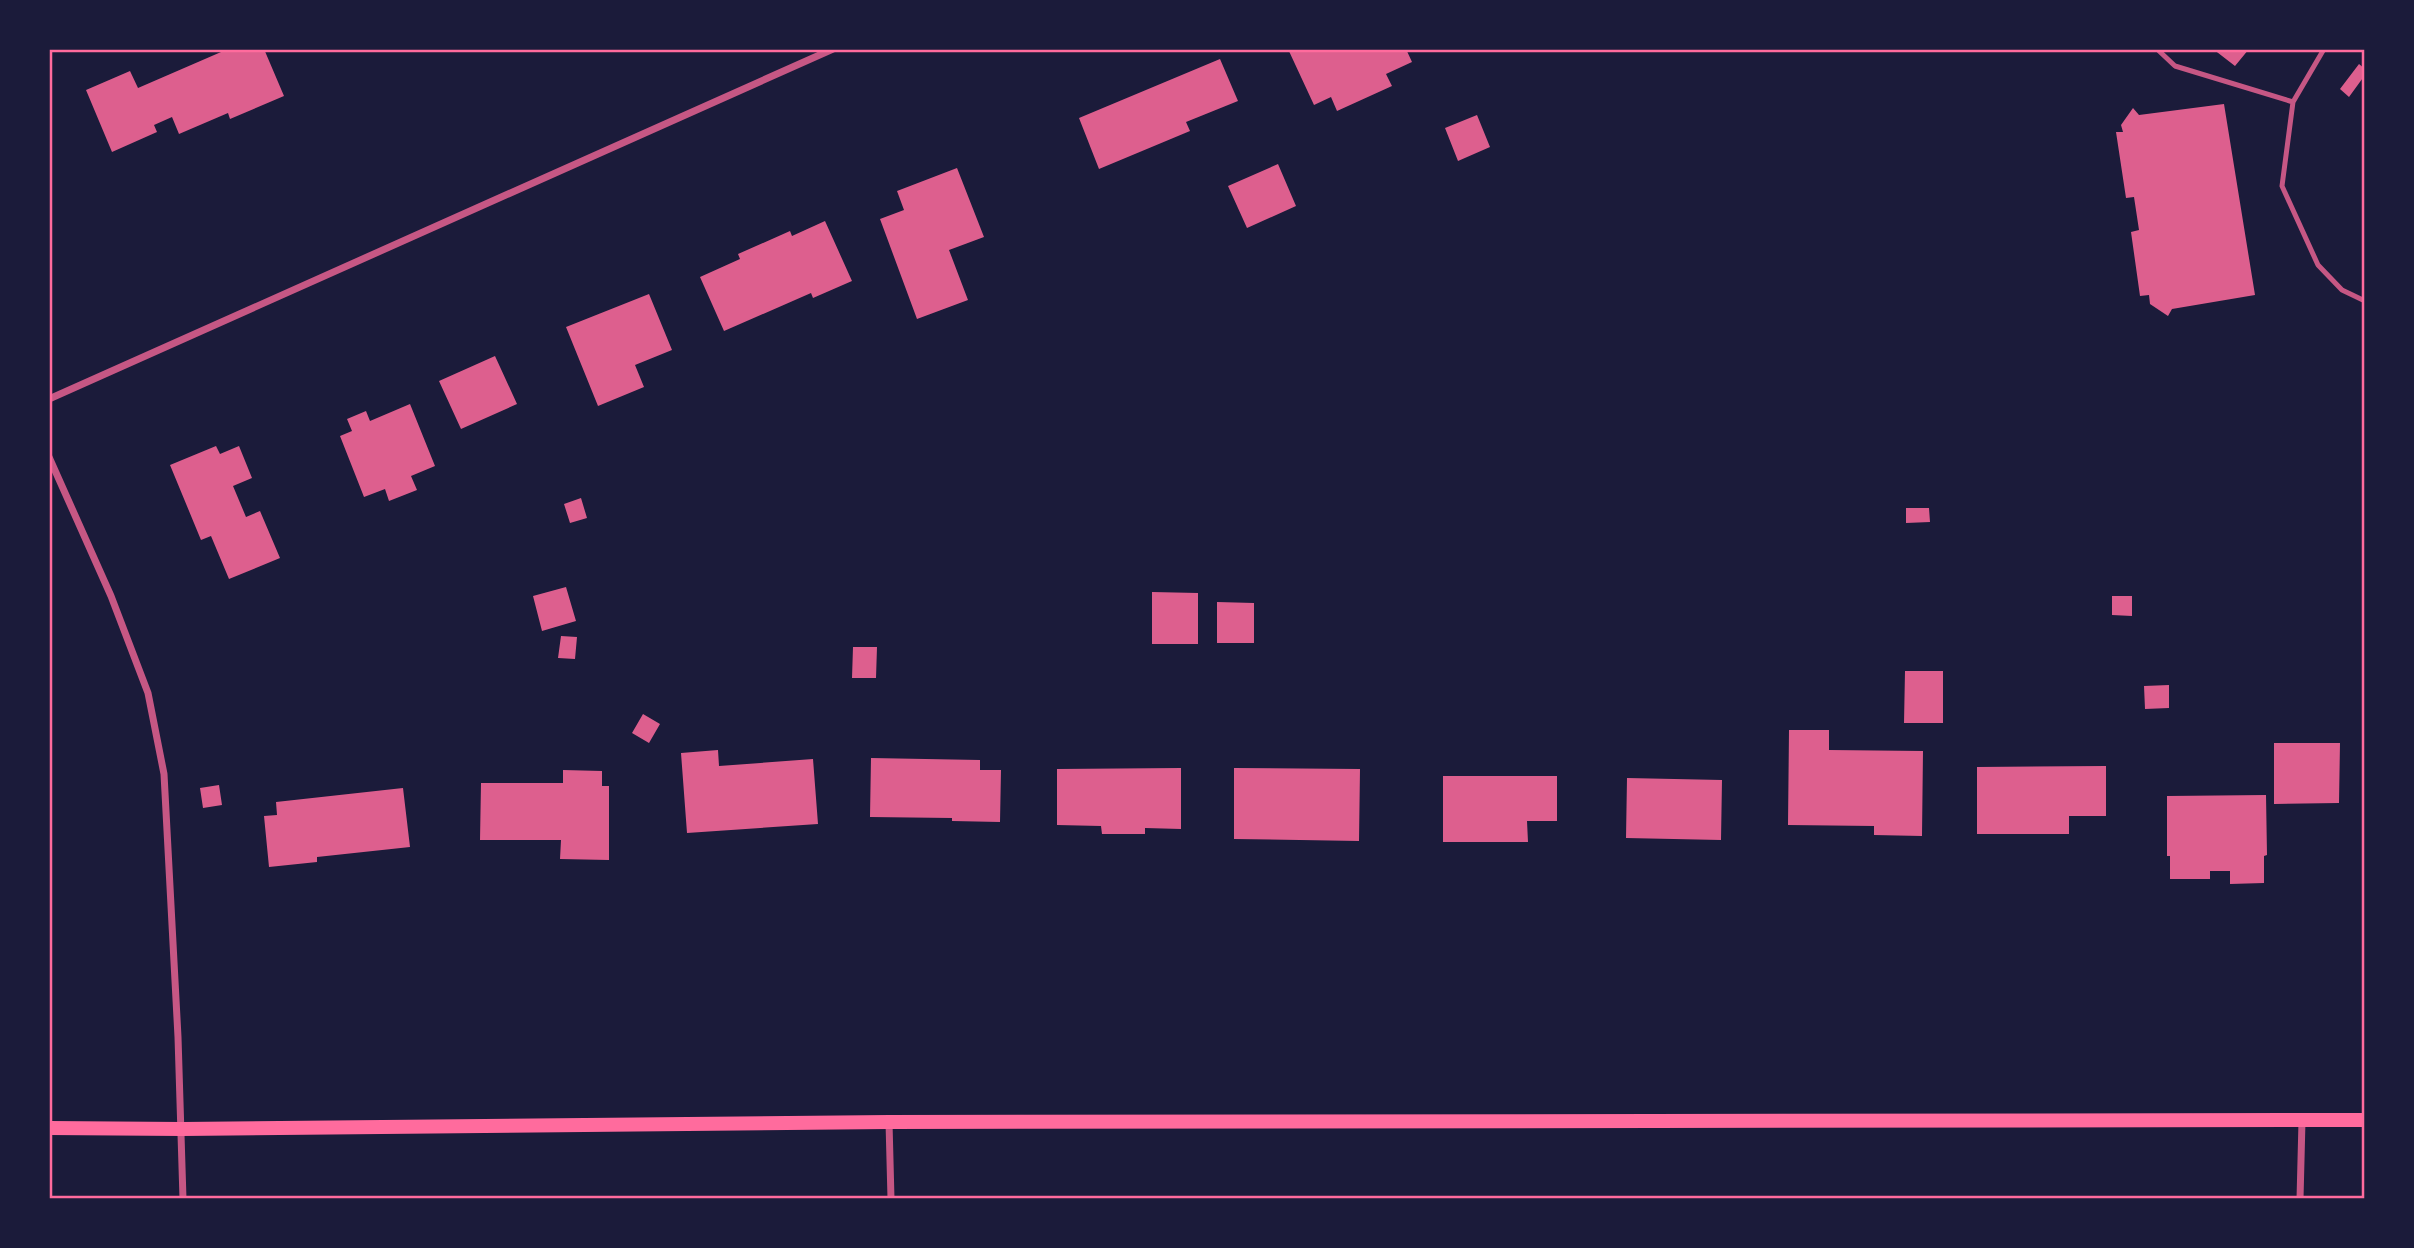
<svg xmlns="http://www.w3.org/2000/svg" width="2414" height="1248" font-family="'Golos Text',sans-serif">
<style>
.building{fill:#dd5f8e}
.lines{fill:none;stroke-linecap:round;stroke-linejoin:round}
.service{stroke:#c65784;stroke-width:5}
.minor{stroke:#c65784;stroke-width:7}
.secondary{stroke:#ff6b9d;stroke-width:14}
.neatline{fill:none;stroke:#ff6b9d;stroke-width:2.5}
</style>
<rect width="100%" height="100%" fill="#1b1b3a"/>
<!-- building -->
<path class="building" d="M228 49H264L284 96 230 119 228 113 179 134 172 117 154 125 157 132 112 152 86 90 130 71 138 88Z
M1288 49H1406L1412 62 1386 74 1392 86 1337 111 1331 97 1314 105Z
M2213 49H2249L2235 66Z
M1220 59 1238 101 1186 122 1190 131 1099 169 1079 118Z
M2359 64 2365 69V75L2349 97 2340 89Z
M2224 104 2255 295 2172 309 2168 316 2150 304 2149 295 2140 296 2131 232 2139 230 2134 197 2126 198 2116 132H2123L2121 125 2133 108 2139 115Z
M1477 115 1490 147 1458 161 1445 128Z
M1278 164 1296 206 1247 228 1228 186Z
M957 168 984 237 949 250 968 300 917 319 880 219 904 210 897 191Z
M825 221 852 281 813 298 811 293 724 331 700 277 740 259 738 254 790 231 792 236Z
M649 294 672 350 635 365 644 387 598 406 566 327Z
M495 356 517 404 461 429 439 381Z
M410 404 435 466 411 476 417 490 389 501 385 489 364 497 340 436 352 431 347 419 366 411 370 421Z
M216 446 220 454 239 446 252 478 233 486 246 517 260 511 280 558 229 579 211 536 201 540 170 465Z
M581 498 587 518 570 523 564 504Z
M1906 508H1929L1930 522 1906 523Z
M566 587 576 621 542 631 533 596Z
M1152 592 1198 593V644H1152Z
M2112 596H2132V616L2112 615Z
M1217 602 1254 603V643H1217Z
M561 636 577 637 575 659 558 658Z
M853 647H877L876 678H852Z
M1905 671H1943V723H1904Z
M2169 685V708L2145 709 2144 686Z
M643 714 660 724 649 743 632 733Z
M1789 730H1829V750L1923 751 1922 836 1874 835V826L1788 825Z
M2274 743H2340L2339 803 2274 804Z
M718 750 719 766 813 759 818 824 687 833 681 753Z
M871 758 980 760V770H1001L1000 822 952 821V818L870 817Z
M2106 766V816H2069V834H1977V767Z
M1181 768V829L1145 828V834H1102L1101 826 1057 825V769Z
M1234 768 1360 769 1359 841 1234 839Z
M563 770 602 771V786H609V860L560 859 561 840H480L481 783H563Z
M1443 776H1557V821H1527L1528 842H1443Z
M1627 778 1722 780 1721 840 1626 838Z
M219 785 222 805 203 808 200 788Z
M403 788 410 847 317 857V862L269 867 264 816 277 815 276 802Z
M2266 795 2267 855 2264 856V883L2230 884V871H2210V879H2170V856H2167V796Z"/>
<g class="lines">
<!-- service -->
<path class="service" d="M2157 49 2175 66 2293 102
M2324 49 2293 102 2282 186 2318 265 2342 290 2365 301"/>
<!-- minor -->
<path class="minor" d="M49 399 833 49
M49 457 111 596 148 693 164 774 178 1037 183 1199
M889 1122 891 1199
M2300 1199 2302 1121"/>
<!-- secondary -->
<path class="secondary" d="M49 1128 182 1129 889 1122 2365 1120"/>
</g>
<!-- border -->
<rect width="2414" height="1248" fill="none" stroke="#1b1b3a" stroke-width="102"/>
<rect x="51" y="51" width="2312" height="1146" class="neatline"/>
</svg>
